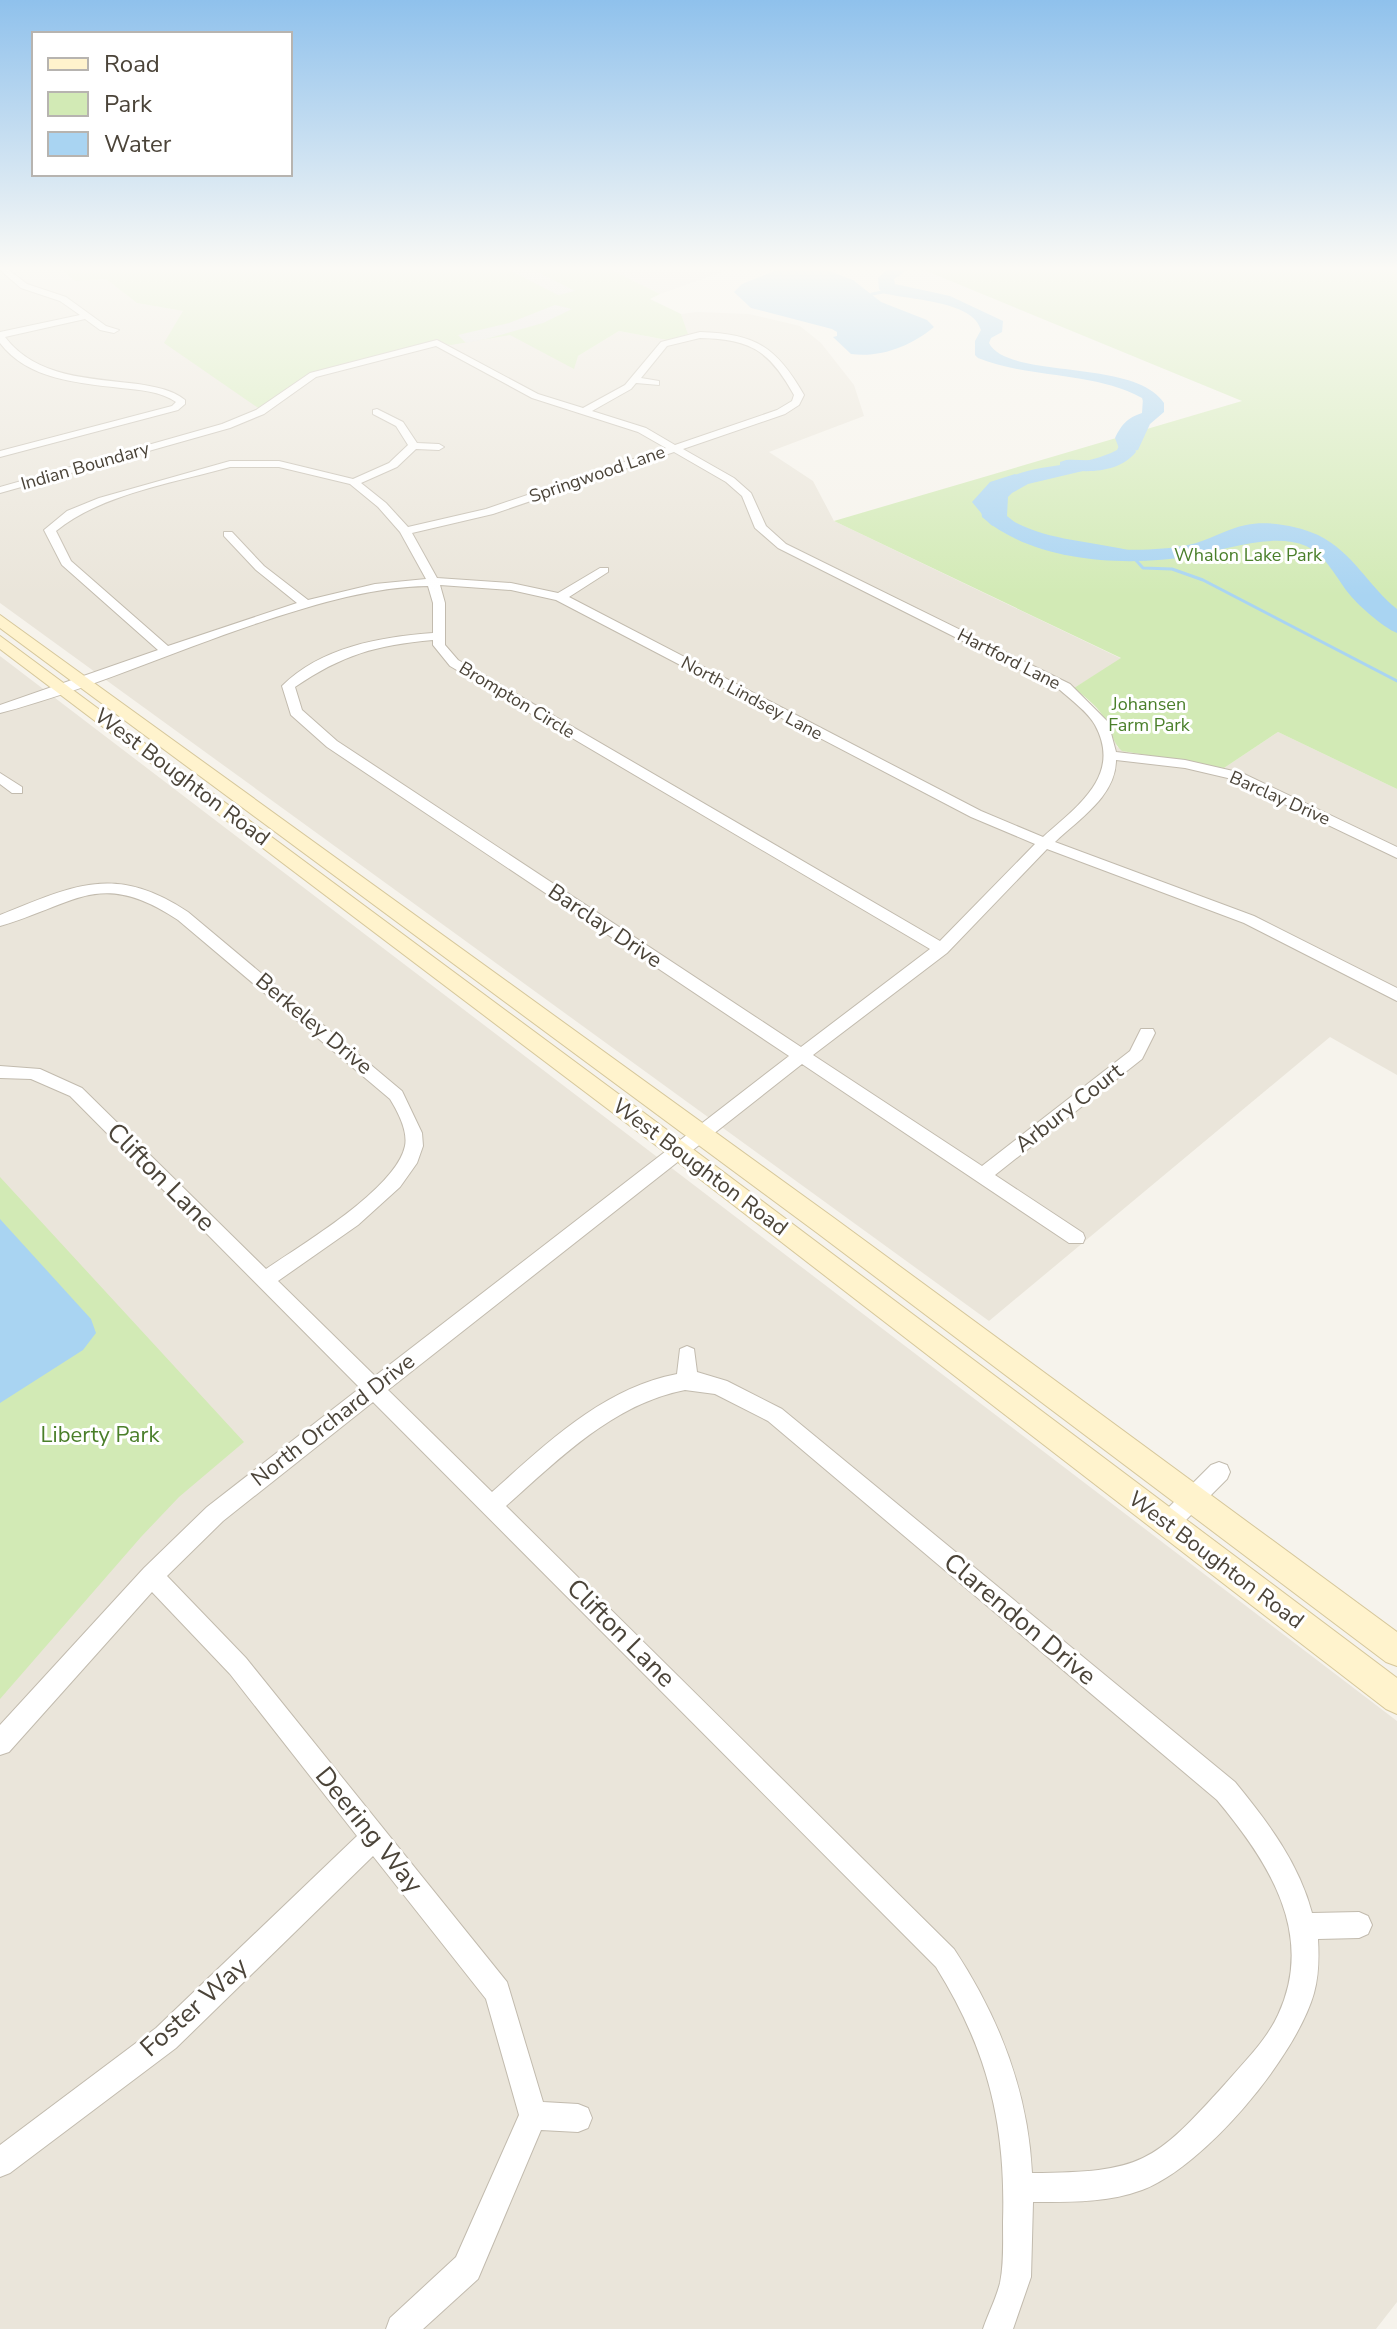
<svg xmlns="http://www.w3.org/2000/svg" width="1397" height="2329" font-family="'Nunito Sans',sans-serif">
<style>
.residential{fill:#eae5da}
.industrial{fill:#e6e2dd}
.green{fill:#d2eab5}
.parking{fill:#e5e3e0}
.water{fill:#a9d4f2}
.lines{fill:none;stroke-linecap:round;stroke-linejoin:round}
.stream{stroke:#a9d4f2;stroke-width:3}
.river{fill:#a9d4f2;fill-rule:evenodd}
.street-casing{stroke:#c2bbae;stroke-width:2}
.secondary-casing{stroke:#d6c79b;stroke-width:2}
.street{fill:#fff;fill-rule:evenodd}
.secondary{fill:#fff3cd;fill-rule:evenodd}
.labels{text-anchor:middle;dominant-baseline:central;stroke-width:6;stroke-linejoin:round;paint-order:stroke}
.far-street-label{font-size:18px;fill:#4b4439;stroke:#fff}
.far-park-label{font-size:18px;fill:#4a7f2a;stroke:#fff}
.street-label{font-size:22px;fill:#4b4439;stroke:#fff}
.park-label{font-size:22px;fill:#4a7f2a;stroke:#fff}
.near-street-label{font-size:26px;fill:#4b4439;stroke:#fff}
</style>
<rect width="100%" height="100%" fill="#f6f3ec"/>
<!-- residential -->
<path class="residential" d="M0 270H62L75 281 106 279 137 303 184 311 316 376 441 343 509 334 578 356 619 331 667 340 688 334 681 314 697 312 749 314 800 326 821 343 854 385 864 416 769 452 813 481 834 521 1122 659 1074 688 1100 712 1113 733 1117 747 1129 753 1224 768 1278 732 1397 789V1075L1330 1037 989 1321 0 603Z
M0 656 1397 1721V2302L1376 2329H0Z"/>
<!-- industrial -->
<path class="industrial" d="M612 270H728L660 294Z"/>
<!-- green -->
<path class="green" d="M62 270H612L660 294 650 299 681 314 688 334 667 340 619 331 578 356 574 369 510 335 451 345 437 343 316 376 264 412 164 343 183 311 137 303 106 279 75 281Z
M924 270H1397V789L1278 732 1224 768 1122 751C1113 744 1110 727 1103 716 1096 705 1084 696 1074 688L1121 658 834 521 1242 401Z
M0 1177 244 1442 179 1497 141 1537 0 1699Z"/>
<!-- parking -->
<path class="parking" d="M509 270H534L575 291 558 295Z
M555 305 572 309 543 323 486 339 466 343 458 335 509 323Z"/>
<!-- water -->
<path class="water" d="M777 270H827L853 280 881 302 927 320 934 327C911 346 881 358 851 354L833 337 837 336V332L832 329 751 308 734 292 742 284Z
M886 270H907L894 279 895 284 950 296 1003 321 1002 332 991 338 989 343C1008 380 1135 358 1164 403V412L1150 424 1138 450 1128 452 1122 459 1104 466 1028 484 1012 493 1008 497 1007 516C1014 521 1024 532 1030 534 1070 550 1145 554 1188 545 1208 541 1226 529 1246 525 1267 520 1299 526 1318 535 1353 552 1369 587 1397 609V633C1384 628 1359 606 1350 595 1336 578 1327 556 1306 546 1273 532 1224 550 1191 556 1128 567 1034 563 982 517L980 502C984 497 986 492 991 488 1029 459 1077 471 1117 450L1130 424H1136L1134 421 1146 410 1142 398C1092 371 1030 379 978 358L975 355V341L981 330C973 300 907 300 883 293L879 289 878 278Z
M0 1219 91 1319 96 1333 83 1350 0 1403Z"/>
<g class="lines">
<!-- stream -->
<path class="stream" d="M872 294 888 291
M1134 558 1143 568 1172 569 1203 580 1397 681"/>
<!-- river -->
<path class="river" d="M1151 393 1159 398 1157 416 1135 429 1131 438 1136 452C1119 473 1085 474 1060 468V462L1066 460C1085 459 1104 464 1120 451L1115 438C1122 424 1127 418 1142 413L1143 398Z
M1015 474 1023 479 1002 490 989 502C1023 540 1082 539 1128 550L1131 554 1128 558 1122 559 1020 538 991 525 972 502 990 482Z"/>
<!-- street casing -->
<g class="street-casing">
<path id="street" d="M0 270H9L27 284 66 297 106 326 119 330 114 333 100 330 85 319 5 337C36 378 90 378 138 384 155 387 171 389 185 400V404L178 410 0 457V451L172 406 176 402C160 391 140 390 121 388 79 383 28 380 0 343V332L80 315 60 301 21 288Z
M700 332C755 334 776 346 804 395L799 405 785 414 683 449 734 478 751 493 766 526 786 544 1070 684 1108 722 1116 752 1185 760 1242 773 1397 847V858L1232 779 1185 768 1116 760C1116 796 1079 819 1055 842L1254 916 1397 988V1001L1244 923 1047 849 947 953 813 1055 982 1166 1130 1051 1141 1029H1153L1155 1033 1142 1059 995 1175 1083 1233 1085 1238 1083 1243H1069L802 1064 388 1390 492 1492C546 1444 603 1388 677 1374L680 1349 687 1346 694 1349 697 1372 727 1381 782 1409 1235 1782C1267 1821 1299 1863 1312 1913L1359 1912 1368 1916 1372 1925 1368 1934 1359 1938 1318 1939C1319 1957 1319 1975 1314 1993 1296 2057 1204 2167 1142 2190 1107 2203 1069 2202 1033 2202L1031 2277 1013 2329H983C988 2314 996 2299 1000 2283 1004 2264 1003 2242 1003 2222 1006 2125 988 2050 936 1967L373 1402 223 1521 167 1576 246 1658 507 1982 543 2102 578 2104 588 2108 592 2118 588 2128 578 2132 541 2130 478 2279 423 2329H386L390 2318 456 2257 519 2115 486 1999 373 1856 176 2048 10 2173 0 2177V2145L156 2028 357 1836 230 1674 152 1592 9 1752 0 1755V1725L144 1568 207 1507 360 1388 70 1096 31 1079 0 1078V1066L40 1069 82 1088 266 1269C301 1245 396 1189 405 1146 408 1131 398 1112 390 1099L178 920C100 868 76 904 0 926V915C75 885 115 864 188 912L402 1091 422 1133 423 1146 417 1163 400 1187 358 1225 278 1281 375 1376 789 1056 327 747 291 715 282 686C321 647 380 637 433 633V603L428 586C373 587 319 603 267 620 178 649 91 689 0 713V705L158 650 62 565 44 530 67 511 99 498 230 461H279L353 479 389 463 408 445 396 426 373 414V410L377 409 403 422 417 443 439 444 444 447 439 450 416 449 397 467 361 483 386 503 408 527 486 509 666 448 638 432 532 398 436 346 316 377 264 414 230 428 0 493V487L222 424 256 410 310 373 437 340 538 394 583 408 625 385 661 342ZM700 338C750 339 769 350 794 395L792 401 777 410 675 445 646 428 592 411 631 389 636 383 659 385V381L641 378 667 346ZM674 452 726 482 742 496 755 528 778 548 1060 690C1071 700 1088 712 1095 725 1123 776 1076 807 1043 837L981 811 569 597 608 572V568H600L558 593 511 583 437 578 412 533 493 514ZM230 467H279L350 484 378 507 400 532 426 579 375 584 308 600 264 566 232 532H224V536L256 570 297 603 168 646 71 561 56 531C101 494 174 483 230 467ZM440 585 511 590 556 600 971 817 1035 844 940 941 458 660 445 645V603ZM433 640V645L450 666 930 949 801 1047 337 741 302 710 295 687C342 655 376 645 433 640ZM685 1390 715 1394 768 1421 1217 1800C1268 1861 1316 1934 1278 2015 1266 2041 1244 2062 1226 2083 1153 2164 1142 2172 1032 2173 1028 2091 999 2017 954 1949L506 1506C559 1459 613 1404 685 1390Z
M0 773 22 787V793H12L0 784Z
M1219 1462 1227 1465 1230 1472 1227 1479 1176 1530 1168 1533 1160 1530 1157 1523 1160 1516 1211 1465Z"/>
</g>
<!-- secondary casing -->
<g class="secondary-casing">
<path id="secondary" d="M0 615 834 1218 1397 1632V1666L1386 1662 816 1232 0 628Z
M0 636 686 1144 1397 1678V1714L1386 1709 670 1156 0 649Z"/>
</g>
<!-- street -->
<use href="#street" class="street"/>
<!-- secondary -->
<use href="#secondary" class="secondary"/>
</g>
<!-- sky -->
<linearGradient id="sky" x2="0" y2="1"><stop stop-color="#8fc1ec"/><stop offset="0.45" stop-color="#fbfaf6"/><stop offset="1" stop-color="#fbfaf6" stop-opacity="0"/></linearGradient>
<rect width="1397" height="596" fill="url(#sky)"/>
<g class="labels">
<!-- far-street labels -->
<g class="far-street-label">
<text transform="translate(85 466) rotate(-16)">Indian Boundary</text>
<text transform="translate(597 474) rotate(-19)">Springwood Lane</text>
<text transform="translate(1009 659) rotate(27)">Hartford Lane</text>
<text transform="translate(752 698) rotate(28)">North Lindsey Lane</text>
<text transform="translate(517 700) rotate(31)">Brompton Circle</text>
<text transform="translate(1280 798) rotate(24)">Barclay Drive</text>
</g>
<!-- far-park labels -->
<g class="far-park-label">
<text x="1248" y="555">Whalon Lake Park</text>
<text x="1149" y="704">Johansen<tspan x="1149" dy="21">Farm Park</tspan></text>
</g>
<!-- street labels -->
<g class="street-label">
<text transform="translate(182 777) rotate(37)">West Boughton Road</text>
<text transform="translate(605 926) rotate(34)">Barclay Drive</text>
<text transform="translate(314 1024) rotate(40)">Berkeley Drive</text>
<text transform="translate(1069 1108) rotate(-38)">Arbury Court</text>
<text transform="translate(700 1167) rotate(37)">West Boughton Road</text>
<text transform="translate(333 1420) rotate(-38)">North Orchard Drive</text>
<text transform="translate(1216 1560) rotate(37)">West Boughton Road</text>
</g>
<!-- park labels -->
<g class="park-label">
<text x="100" y="1435">Liberty Park</text>
</g>
<!-- near-street labels -->
<g class="near-street-label">
<text transform="translate(161 1177) rotate(45)">Clifton Lane</text>
<text transform="translate(1020 1619) rotate(40)">Clarendon Drive</text>
<text transform="translate(621 1633) rotate(45)">Clifton Lane</text>
<text transform="translate(369 1830) rotate(51)">Deering Way</text>
<text transform="translate(194 2007) rotate(-42)">Foster Way</text>
</g>
</g>
<!-- legend -->
<rect x="32" y="32" width="260" height="144" fill="#ffffff" stroke="#b7b4b0" stroke-width="2"/>
<rect x="48" y="58" width="40" height="12" fill="#fff3cd" stroke="#b7b4b0" stroke-width="2"/>
<text x="104" y="72" font-size="24" fill="#4b4439">Road</text>
<rect x="48" y="92" width="40" height="24" fill="#d2eab5" stroke="#b7b4b0" stroke-width="2"/>
<text x="104" y="112" font-size="24" fill="#4b4439">Park</text>
<rect x="48" y="132" width="40" height="24" fill="#a9d4f2" stroke="#b7b4b0" stroke-width="2"/>
<text x="104" y="152" font-size="24" fill="#4b4439">Water</text>
</svg>
